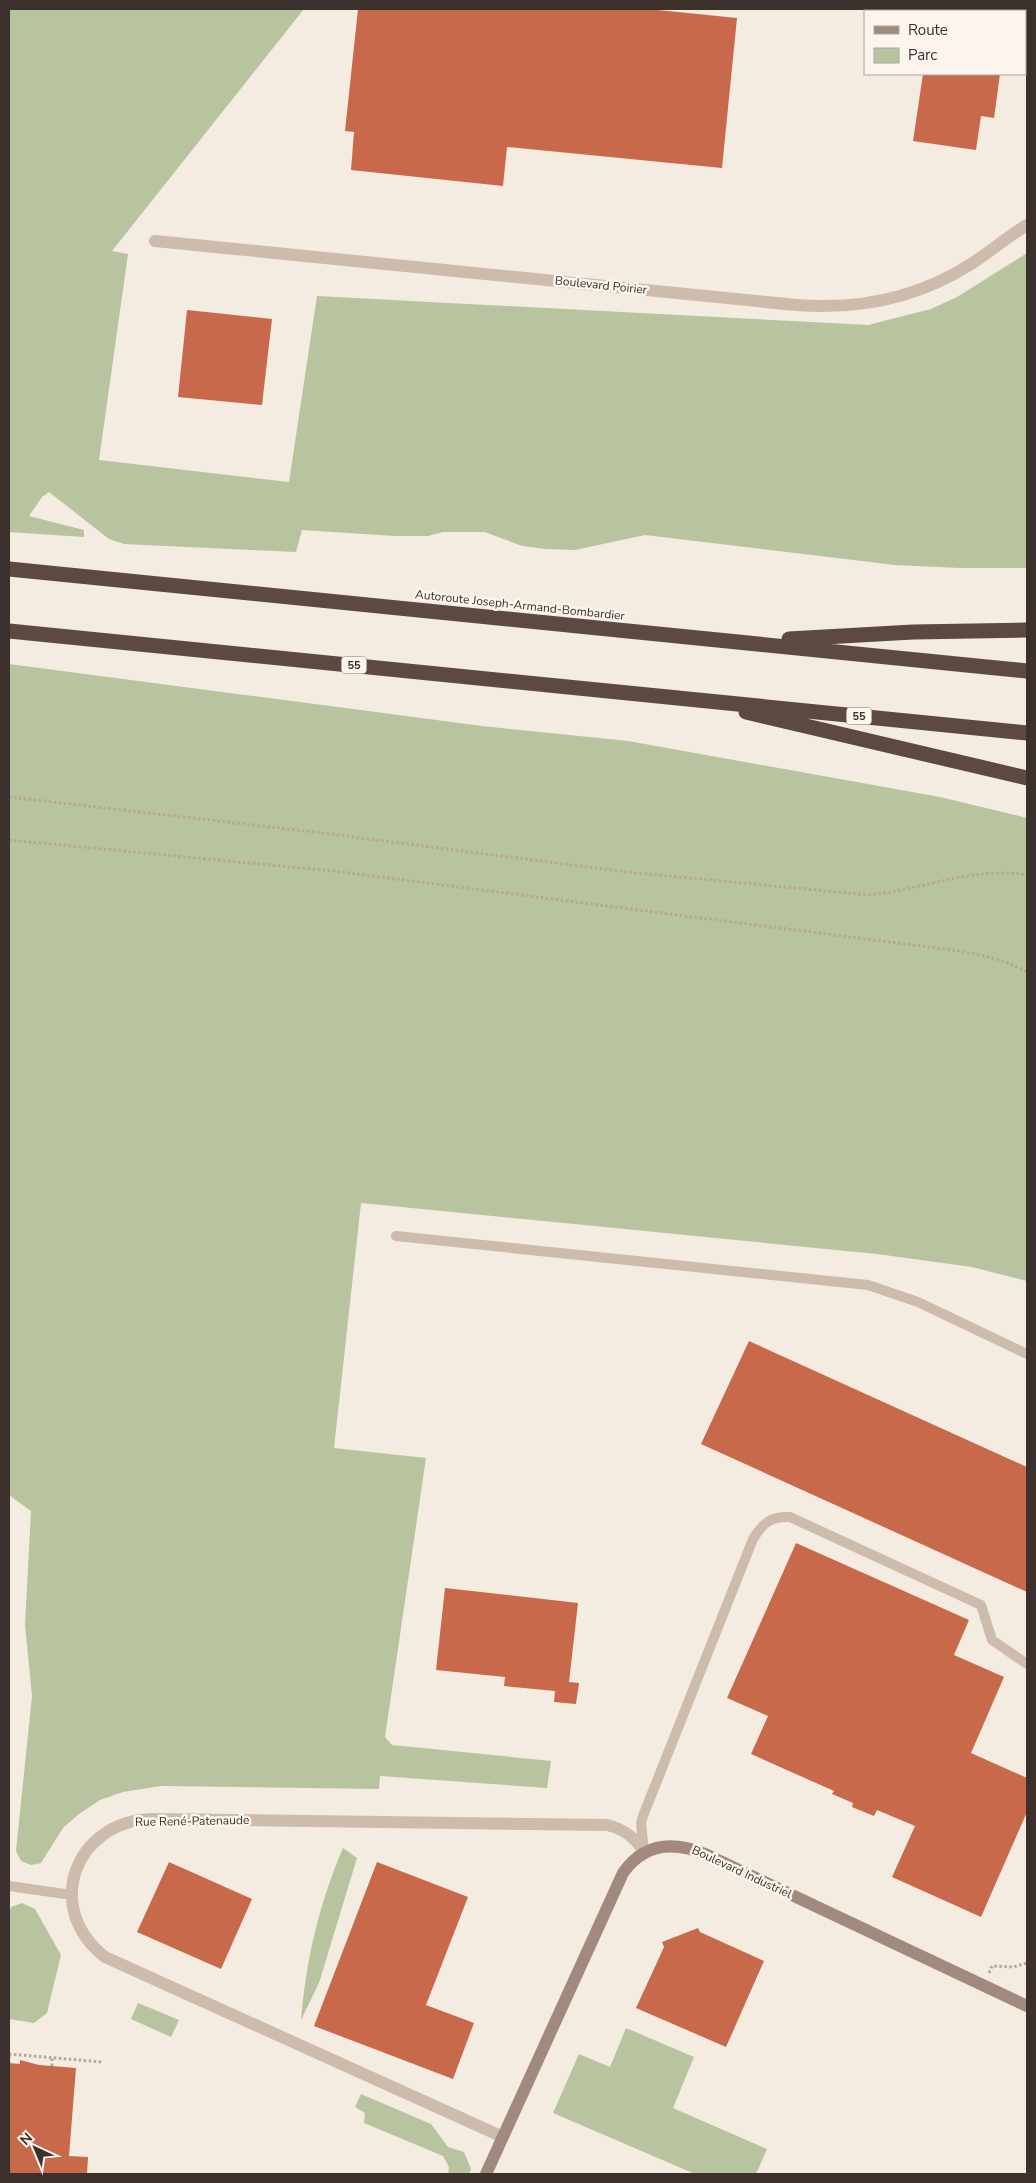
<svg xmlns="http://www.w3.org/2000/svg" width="1036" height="2183" font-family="'Nunito Sans',sans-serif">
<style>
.green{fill:#b8c4a0}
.building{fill:#c8694b}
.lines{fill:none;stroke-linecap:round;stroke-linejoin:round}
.path{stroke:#b9a596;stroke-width:3;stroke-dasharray:2.5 2.5;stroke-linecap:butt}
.lane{stroke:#cdbbac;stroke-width:10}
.street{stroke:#cdbbac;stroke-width:12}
.secondary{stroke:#a18a7d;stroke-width:12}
.highway{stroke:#5c4a42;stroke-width:15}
.labels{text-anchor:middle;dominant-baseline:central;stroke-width:5;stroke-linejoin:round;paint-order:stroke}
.shield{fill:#fbf5ee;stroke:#756b66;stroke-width:1}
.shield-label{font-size:11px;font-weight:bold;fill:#3b302b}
.street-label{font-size:12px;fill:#3b302b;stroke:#fbf5ee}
</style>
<rect width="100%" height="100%" fill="#f4ebe1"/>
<!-- green -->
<path class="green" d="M9 9H304L112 251 128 254 99 460 289 482 317 296 868 325 931 309 957 297 1027 253V568H960L895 565 645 535 575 550 545 549 522 546 485 532H443L428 536H395L302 530 296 552 124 544 109 539 49 492 42 497 29 516 84 530V537L9 532Z
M9 664 482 726 628 741 940 797 1027 818V1281L972 1267 877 1254 361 1203 334 1448 426 1458 385 1737 392 1745 551 1761 547 1788 380 1776 379 1789 161 1786 123 1792 100 1800 79 1814 63 1828 41 1863 31 1865 21 1861 16 1851 32 1696 25 1625 31 1511 9 1495Z
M343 1848 357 1858 319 1983 301 2020C306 1960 319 1904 343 1848Z
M22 1903 35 1909 61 1955 47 2013 34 2023 9 2019V1914L11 1907Z
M138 2003 179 2020 171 2037 131 2019Z
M626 2028 694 2057 673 2108 767 2149 756 2174H695L553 2113 579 2054 610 2067Z
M361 2094 431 2124 448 2147 464 2152 471 2169 469 2174H448L449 2167 443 2156 364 2123 365 2113 355 2107Z"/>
<!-- building -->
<path class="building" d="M358 9H648L737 18 722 168 507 147 503 186 351 170 354 132 345 131Z
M923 74H1000L994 118 981 116 976 150 913 141Z
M187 310 272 319 262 405 178 397Z
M749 1341 1027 1467V1592L701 1444Z
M796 1543 969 1620 954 1655 1004 1677 971 1753 1027 1778V1812L981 1917 892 1877 915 1826 877 1810 874 1816 852 1807 853 1803 832 1794 834 1791 751 1754 768 1716 727 1698Z
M445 1588 578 1603 569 1682 579 1683 576 1704 554 1702 555 1691 504 1686 505 1677 436 1670Z
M169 1862 252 1899 221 1969 137 1932Z
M377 1862 468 1897 426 2005 474 2023 453 2079 314 2026Z
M698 1928 700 1932 764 1961 726 2047 636 2008 664 1947 662 1942Z
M20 2060 39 2065 76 2068 69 2156 88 2157 87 2174H9V2063L20 2064Z"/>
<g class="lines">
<!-- path -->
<path class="path" d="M9 797 314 832 627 872 869 895C921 890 974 866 1027 875
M9 840 333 871 952 950C978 954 1004 959 1027 972
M989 1973 992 1966 1013 1967 1027 1963
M9 2054 102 2062
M9 2063V2055
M52 2066V2058"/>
<!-- lane -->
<path class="lane" d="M396 1236 868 1285 918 1302 1027 1354
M644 1852 641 1823 643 1816 753 1539C763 1523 771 1516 790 1517L981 1605 992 1640 1027 1664
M9 1886 72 1895"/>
<!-- street -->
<path class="street" d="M155 241 796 305C858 310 918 298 971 264 990 252 1007 237 1027 225
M503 2137 105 1957C42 1908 75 1821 152 1819L607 1825C624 1829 635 1837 644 1852"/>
<!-- secondary -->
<path class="secondary" d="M486 2174 623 1873C644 1843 673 1841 705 1854L1027 2006"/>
<!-- highway -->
<path class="highway" d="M9 569 1027 671
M9 631 1027 733
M789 639 913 632 1027 630
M746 712 1027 778"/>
</g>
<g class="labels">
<!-- shield labels -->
<g class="shield">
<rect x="341.5" y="656.5" width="25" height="17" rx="4"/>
<rect x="846.5" y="707.5" width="25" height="17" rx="4"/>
</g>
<g class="shield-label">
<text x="354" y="665">55</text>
<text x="859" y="716">55</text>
</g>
<!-- street labels -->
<g class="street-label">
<text transform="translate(601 285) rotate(6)">Boulevard Poirier</text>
<text transform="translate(520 605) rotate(6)">Autoroute Joseph-Armand-Bombardier</text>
<text transform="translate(192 1821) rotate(-1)">Rue René-Patenaude</text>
<text transform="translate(742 1872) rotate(25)">Boulevard Industriel</text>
</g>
</g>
<!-- border -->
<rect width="1036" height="2183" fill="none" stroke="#3b302b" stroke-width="20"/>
<!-- legend -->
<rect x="864" y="10" width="162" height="65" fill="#fbf5ee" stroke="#aea6a0"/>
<rect x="874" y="26" width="25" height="8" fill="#a18a7d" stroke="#aea6a0"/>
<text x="908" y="35" font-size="15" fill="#3b302b">Route</text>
<rect x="874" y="48" width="25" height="15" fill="#b8c4a0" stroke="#aea6a0"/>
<text x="908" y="60" font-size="15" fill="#3b302b">Parc</text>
<!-- north arrow -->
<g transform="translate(35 2148) rotate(316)" stroke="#fbf5ee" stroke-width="4" paint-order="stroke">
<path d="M0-4L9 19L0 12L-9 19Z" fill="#3b302b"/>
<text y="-8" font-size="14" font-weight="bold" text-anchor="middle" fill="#3b302b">N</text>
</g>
</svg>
